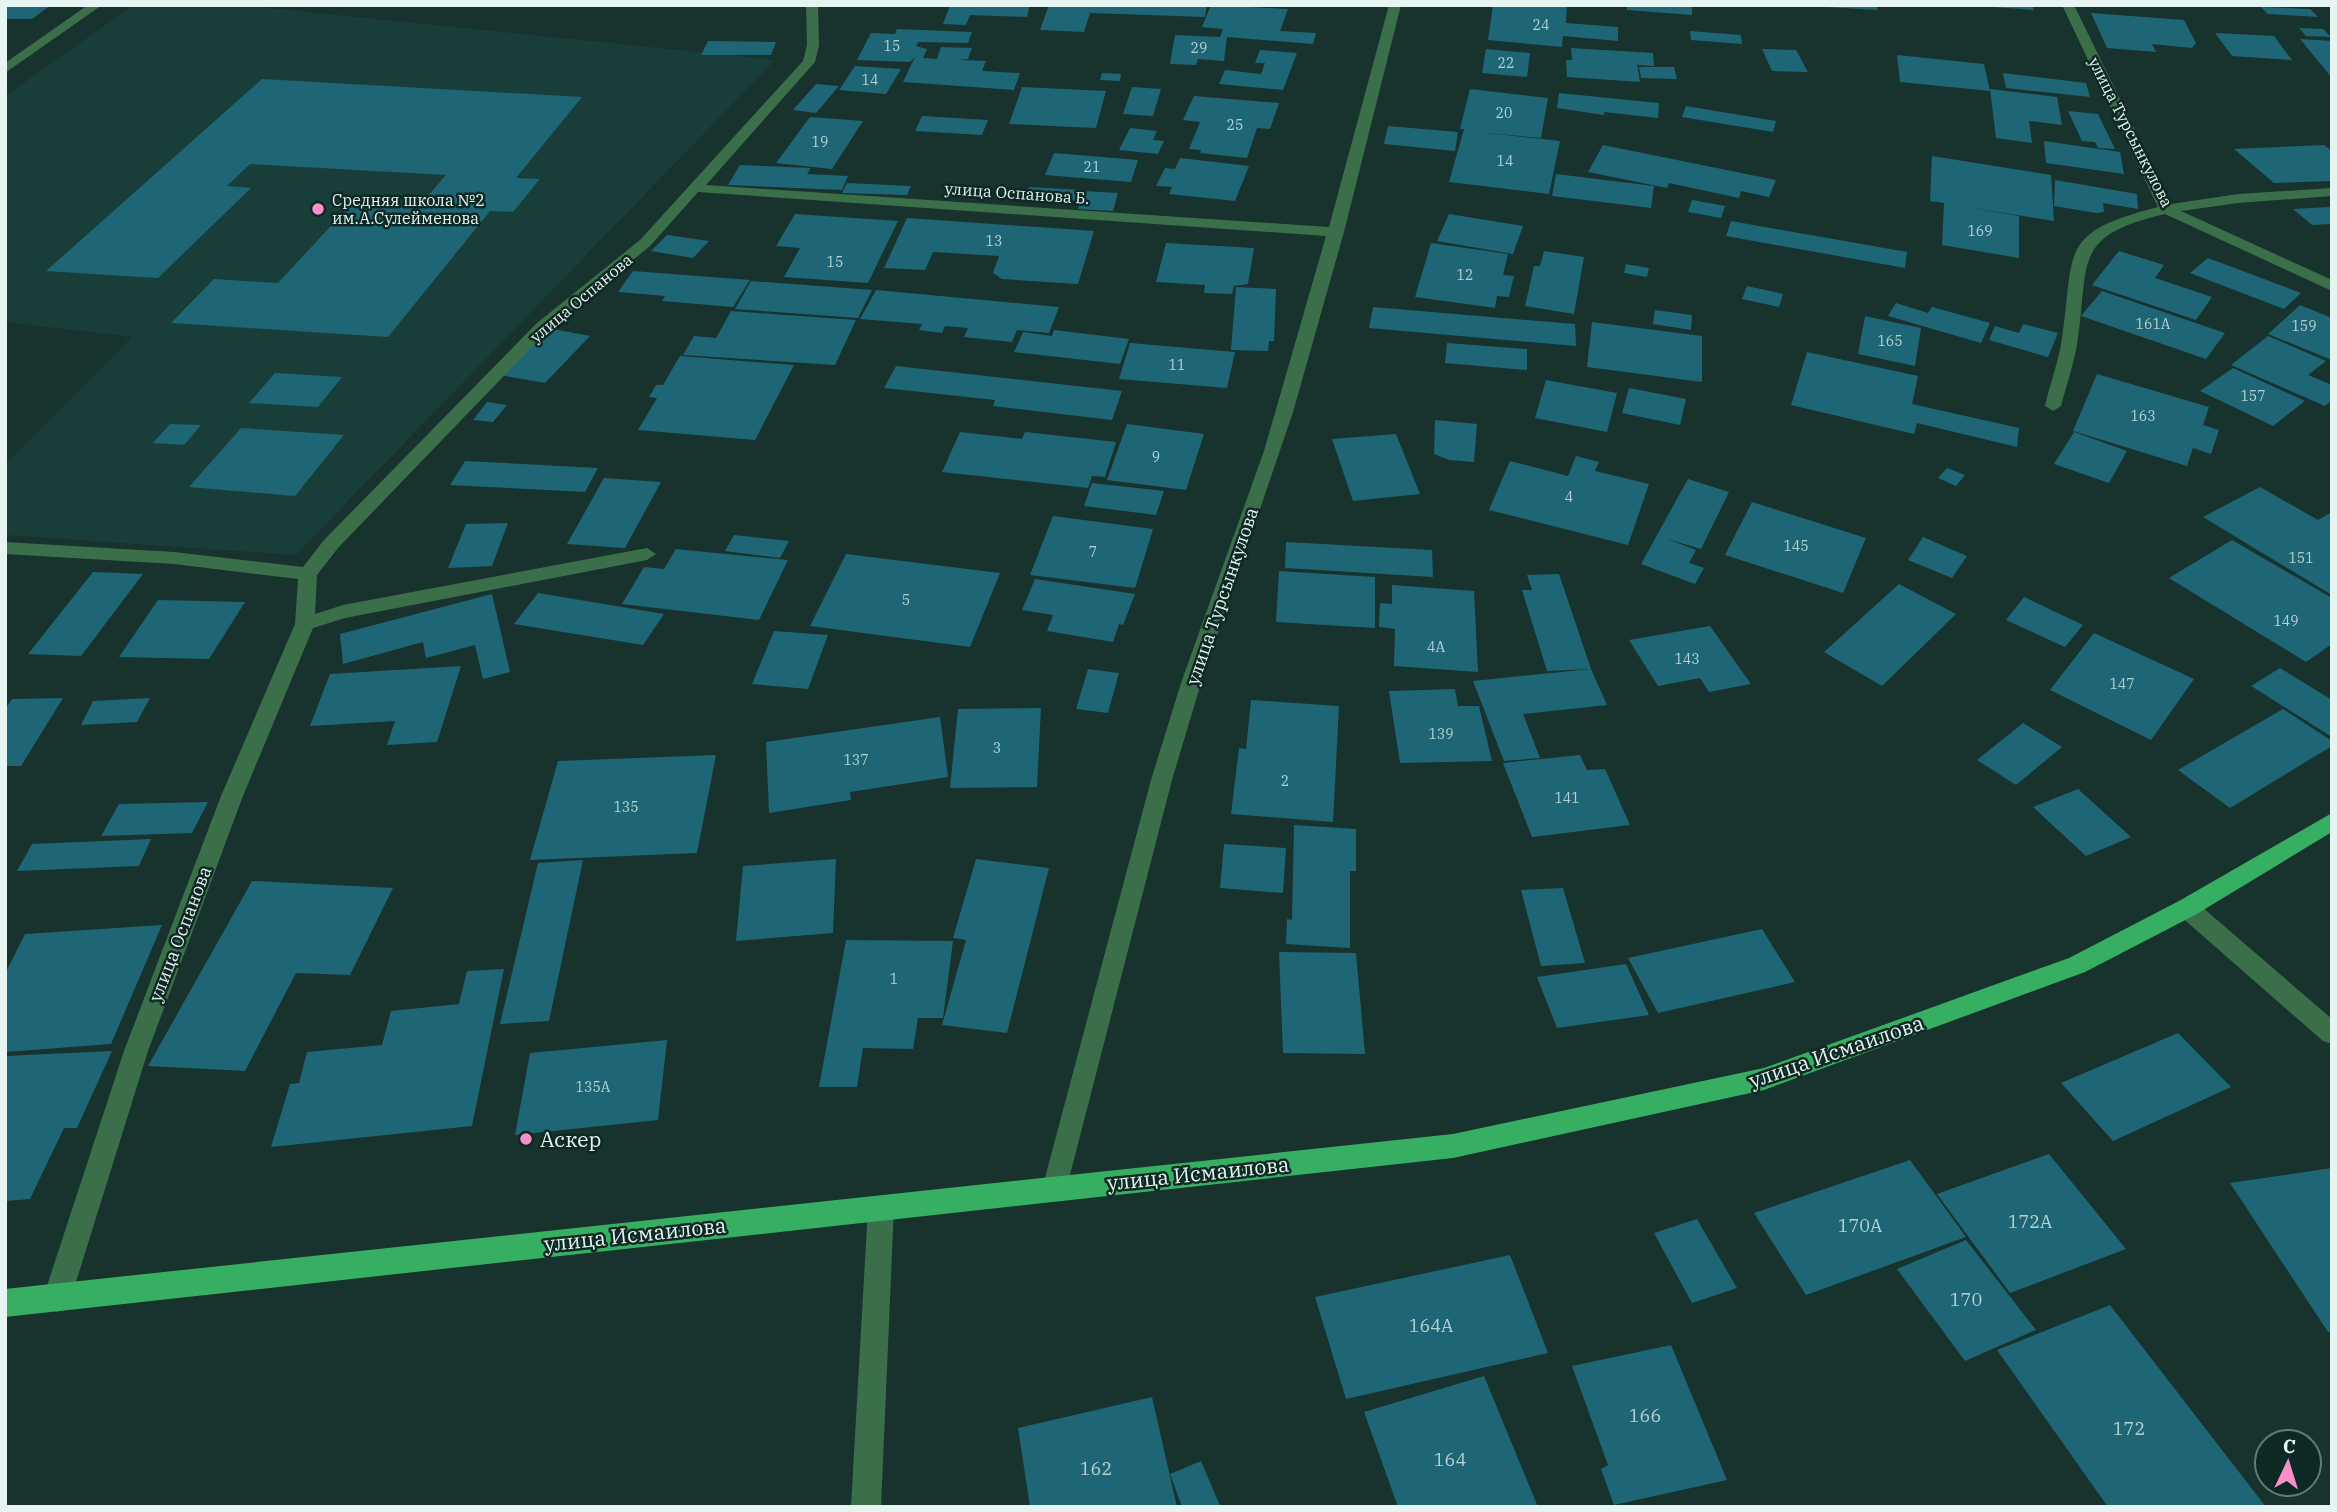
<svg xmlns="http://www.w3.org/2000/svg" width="2337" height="1512" font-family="'IBM Plex Serif',serif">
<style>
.built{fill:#193e39}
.building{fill:#1e6676}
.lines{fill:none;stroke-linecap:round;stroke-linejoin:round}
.minor{fill:#3b6f49;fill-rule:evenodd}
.major{fill:#37af62;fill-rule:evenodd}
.poi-dot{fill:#f98fc9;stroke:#0e2824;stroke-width:2.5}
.labels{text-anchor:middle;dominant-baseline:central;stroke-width:5;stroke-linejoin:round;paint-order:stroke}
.number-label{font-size:14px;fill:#b4d1d3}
.far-street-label{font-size:16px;fill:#e6f5f2;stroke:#0e2824}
.far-poi-label{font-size:16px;fill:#e6f5f2;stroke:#0e2824;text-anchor:start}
.street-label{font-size:18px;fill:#e6f5f2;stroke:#0e2824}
.near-number-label{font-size:18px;fill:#b4d1d3}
.near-street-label{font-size:21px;fill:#e6f5f2;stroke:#0e2824}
.near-poi-label{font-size:21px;fill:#e6f5f2;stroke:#0e2824;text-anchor:start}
</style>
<rect width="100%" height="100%" fill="#18322e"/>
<!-- built -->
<path class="built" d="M134 5H240L775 60 296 555 5 535V465L132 337 5 322V96Z"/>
<!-- building -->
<path class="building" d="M9 5H51L32 19H5V8Z
M950 5H1030L1027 17 970 15 966 25 943 24Z
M1049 5H1207L1205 17 1090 13 1084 32 1040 30Z
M1211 5 1288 9 1280 31 1316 33 1313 44 1227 37 1224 61 1198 59 1196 65 1170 64 1175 35 1220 37 1223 29 1202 27Z
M1493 5H1567L1566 23 1618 27V41L1563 36 1562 47 1488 40Z
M1627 5H1692V15L1627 10Z
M1825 5H1876L1878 10 1825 7Z
M1993 5H2032L2034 10 1993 7Z
M2261 7 2310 9 2318 17 2268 14Z
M2091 13 2184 20 2196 43 2192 48 2152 44 2156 52 2107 48Z
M2299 28 2323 29 2331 37 2306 36Z
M897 29 972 32 968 43 918 42 916 46 927 49 923 58 937 59 941 47 972 48 968 59 958 60 986 61 982 71 1020 73 1014 90 903 82 915 57 910 62 857 60 871 33 895 34Z
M1690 31 1741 35 1742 44 1691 40Z
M2215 33 2274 36 2292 60 2232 56Z
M2300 39 2332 41V78Z
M708 41 776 42 771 55H701Z
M1571 48 1653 53 1654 66 1638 65 1637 62 1640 82 1567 77 1566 60H1572Z
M1486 49 1530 53 1527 77 1482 73Z
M1762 49 1796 50 1808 72 1772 71Z
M1260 50 1297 53 1283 90 1219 84 1225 70 1261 74 1265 63H1255Z
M1897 55 1984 64 1990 91 1900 82Z
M855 66 901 69 886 94 839 90Z
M1639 67H1674L1677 79 1641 78Z
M1102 73 1121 74 1120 81 1100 80Z
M2003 73 2086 83 2090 97 2006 88Z
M262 79 582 97 516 178 540 179 513 212 490 211 388 337 171 323 214 279 278 283 354 201 420 205 446 175 250 164 227 186 251 188 158 278 46 271Z
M816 84 839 86 816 113 793 110Z
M1022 87 1106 91 1096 128 1009 124Z
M1132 87 1161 89 1153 116 1123 114Z
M1470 89 1548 98 1541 138 1477 132 1560 141 1549 194 1449 182 1464 129H1460Z
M1990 89 2057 97 2062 125 2029 121 2032 143 1996 138Z
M1559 93 1659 103 1658 118 1604 112V115L1557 108Z
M1194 96 1279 103 1270 129 1257 128 1247 158 1200 153 1201 150 1189 149 1200 122 1183 120Z
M1686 106 1776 121 1773 132 1682 117Z
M2068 111 2098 114 2115 149 2098 148 2095 142 2082 141Z
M922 116 988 120 982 135 915 131Z
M810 117 863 121 832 169 776 163Z
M1388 126 1458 132 1455 151 1384 144Z
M1130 128 1157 131 1153 140 1164 141 1158 154 1119 150Z
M2044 141 2120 152 2124 174 2046 163Z
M1603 145 1776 180 1769 197 1741 191 1739 198 1669 183 1667 188 1588 172Z
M2324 145 2332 151V181L2274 183 2234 149Z
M1054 153 1138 160 1131 182 1045 175Z
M1932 156 2051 175 2054 221 1954 205 2019 216V258L1942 245 1944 203 1930 201Z
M1180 158 1249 166 1235 201 1169 194 1172 187 1156 186 1165 168 1175 169Z
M740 165 811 168 807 174 848 176 842 190 728 185Z
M1556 174 1654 186 1651 208 1552 196Z
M2055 180 2137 194 2138 209 2103 203 2104 212 2096 213 2054 206Z
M847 183 911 186 907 195 842 193Z
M1029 187 1082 190 1078 201 1025 198Z
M1084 191 1118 193 1113 211 1078 209Z
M1692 200 1725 206 1721 218 1688 212Z
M2329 207 2332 210V224L2312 225 2293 209Z
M795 214 898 221 868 283 784 277 800 248 776 246Z
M1449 214 1523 226 1513 254 1437 241Z
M907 218 1094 231 1078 284 1002 279 993 273 999 256 933 252 925 270 884 268Z
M1731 221 1907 252 1905 268 1726 236Z
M667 235 709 241 693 258 651 251Z
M1166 243 1254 248 1248 284 1234 286 1232 294 1204 293 1205 285 1156 282Z
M1431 243 1508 254 1503 275 1514 276 1509 297 1497 296 1495 308 1415 297Z
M1544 251 1584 257 1574 314 1525 306 1534 266H1540Z
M2119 251 2164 265 2155 278 2212 297 2196 320 2092 285Z
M2208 258 2301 293 2284 309 2190 273Z
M1626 264 1649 268 1647 277 1624 273Z
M633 271 750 280 733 307 662 301 665 296 618 292Z
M751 281 872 290 858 318 735 309Z
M1747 286 1783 294 1779 307 1742 299Z
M1236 287 1276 289 1274 341H1269L1268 351 1231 350Z
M876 290 1059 307 1049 333 1017 330 1012 342 964 337 968 328 945 326 942 333 919 330 922 324 860 319Z
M2102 291 2225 333 2206 359 2081 316Z
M1896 303 1928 313 1932 307 1990 323 1981 343 1888 316Z
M2300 305 2332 318V360L2268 334Z
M1373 307 1575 324 1576 346 1369 328Z
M1655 310 1692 315 1691 330 1653 324Z
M731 311 856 320 835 365 683 355 694 336 716 338Z
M1865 316 1921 328 1915 366 1858 354Z
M1592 322 1702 336V382L1587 367Z
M2023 324 2058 333 2048 357 1989 340 1995 326 2019 333Z
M547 328 590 336 545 383 500 375Z
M1054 330 1129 339 1120 364 1014 352 1023 332 1052 336Z
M2268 336 2326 361 2308 375 2332 385V400L2325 406 2231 365Z
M1130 343 1235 352 1227 388 1119 379Z
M1447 343 1527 349V370L1445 363Z
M1807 352 1918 376 1912 404 2019 428 2017 447 1917 423 1914 434 1791 405Z
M680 356 794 365 755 440 638 430 657 398 649 397 656 385H663Z
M896 366 1122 391 1112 420 993 406 995 400 884 388Z
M2233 368 2305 401 2273 426 2200 391Z
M275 373 342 377 318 407 249 403Z
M2097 374 2209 407 2203 425 2219 430 2211 454 2193 448 2187 466 2073 431Z
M1546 380 1617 393 1607 432 1535 418Z
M1629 388 1686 399 1680 425 1622 413Z
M487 402 507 405 493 422 473 420Z
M1435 420 1477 424 1474 462 1449 460 1434 454Z
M170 424 201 425 184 445 153 443Z
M1127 424 1204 434 1186 490 1107 480Z
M241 428 344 435 295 496 189 487Z
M960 432 1022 439 1025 432 1116 442 1105 477 1092 476 1088 488 942 472Z
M2074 432 2127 451 2109 483 2054 464Z
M1396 434 1420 494 1353 501 1332 439Z
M1576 456 1599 462 1595 471 1649 484 1628 545 1489 510 1510 461 1568 476Z
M465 461 598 468 585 492 450 485Z
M1947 468 1965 475 1956 486 1938 478Z
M604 478 661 482 625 548 567 544Z
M1688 479 1729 492 1701 549 1667 539 1696 550 1689 563 1704 568 1695 584 1641 564Z
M1092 483 1164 491 1156 515 1084 506Z
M2260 487 2318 520 2332 512V595L2203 517Z
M1752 502 1866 538 1843 593 1725 555Z
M1053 516 1153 529 1135 588 1030 575Z
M508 523 492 566 448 568 466 524Z
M734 535 789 541 780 558 725 551Z
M1923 537 1967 556 1952 578 1908 560Z
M2232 540 2332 598V644L2306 662 2169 578Z
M1286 542 1432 550 1433 577 1285 568Z
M676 549 788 560 759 620 622 604 644 567 664 569Z
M846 554 1000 573 970 647 810 626Z
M1279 571 1375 577V628L1276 622Z
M93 572 143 574 81 656 28 654Z
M1559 574 1591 669 1547 671 1522 590H1532L1527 575Z
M1035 579 1135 594 1123 625 1119 624 1113 642 1047 631 1053 615 1022 610Z
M1899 584 1956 614 1882 686 1824 652Z
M1392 585 1474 591 1478 672 1394 666 1395 629 1379 627 1380 603 1392 604Z
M538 593 664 614 643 645 514 624Z
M492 594 510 672 483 679 475 645 426 658 423 642 343 664 340 634Z
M2024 597 2083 625 2065 647 2006 620Z
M158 600 245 602 209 659 119 657Z
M1710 626 1751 684 1709 692 1700 678 1658 686 1629 640Z
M774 631 828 635 808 689 752 684Z
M2094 633 2194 679 2151 740 2050 690Z
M461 666 437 742 387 745 395 721 310 726 330 674Z
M2280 668 2332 700V737L2251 686Z
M1088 669 1119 673 1108 713 1076 709Z
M1591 669 1607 705 1523 714 1540 758 1504 761 1473 681Z
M1455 689 1458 706H1479L1492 761 1400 763 1389 691Z
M63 698 21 766H5V709L12 699Z
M150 698 137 722 81 725 93 701Z
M1251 700 1339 706 1333 822 1231 814 1239 748 1246 749Z
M1041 708 1037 787 950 788 958 709Z
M2283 709 2332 741V746L2230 808 2178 770Z
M940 717 948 777 850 792 851 800 769 813 766 742Z
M2023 723 2062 747 2016 785 1977 760Z
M716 755 697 853 530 860 558 761Z
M1580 755 1587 770 1605 769 1630 825 1532 837 1503 763Z
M2078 789 2131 837 2086 856 2033 807Z
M208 802 192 833 101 836 119 804Z
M1294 825 1356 829V871H1350V948L1286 944 1287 919 1292 920Z
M151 839 139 866 17 871 32 844Z
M1224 844 1286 848 1283 893 1220 888Z
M836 859 833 933 736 941 743 866Z
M976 859 1049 868 1007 1033 942 1025 966 940 953 938Z
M583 860 549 1021 500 1024 538 863Z
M252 881 393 888 350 975 296 973 245 1071 148 1066Z
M1563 888 1585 963 1541 966 1521 890Z
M162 925 111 1044 5 1052V974L25 934Z
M1762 929 1795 982 1658 1013 1628 958Z
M846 940 953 941 943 1018H918L913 1049 863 1048 857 1087H819Z
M1279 952 1356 953 1365 1054 1283 1053Z
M1626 964 1649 1015 1557 1028 1537 977Z
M504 969 472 1126 271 1147 290 1084 299 1083 307 1052 382 1045 391 1011 459 1004 467 971Z
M2178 1033 2231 1087 2113 1141 2061 1083Z
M667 1040 658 1120 515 1135 530 1053Z
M112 1051 77 1128H64L30 1199 5 1201V1056Z
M2049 1154 2126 1249 2010 1293 1937 1194Z
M1910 1160 1966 1237 1806 1295 1754 1213Z
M2332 1168V1332H2328L2230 1183Z
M1697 1219 1737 1288 1692 1303 1654 1233Z
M1966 1240 2036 1330 1965 1361 1897 1269Z
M1510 1255 1548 1353 1346 1399 1315 1297Z
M2110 1305 2266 1507H2108L1997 1350Z
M1671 1345 1727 1480 1614 1505 1601 1469 1608 1465 1572 1366Z
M1484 1376 1538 1507H1398L1364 1412Z
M1152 1397 1177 1507H1030L1018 1428Z
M1201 1461 1220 1506 1182 1507 1170 1474Z"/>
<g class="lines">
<!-- minor -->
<path class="minor" d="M88 5H102L5 73V63Z
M806 5H818L819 45 815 62 706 185 1329 227 1389 5H1401L1344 232 1293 412 1201 683 1172 780 1064 1198 1055 1201 1046 1198 1042 1189 1151 780 1181 683 1264 451 1326 236 698 192 650 246 549 329 338 548 317 575 315 614 343 605 647 548 656 554 647 560 345 618 313 628 243 796 148 1051 71 1298 67 1308 57 1312 47 1308 43 1298 124 1051 221 796 295 624 298 579 174 564 5 554V542L174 552 303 567 324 540 537 323 640 240 803 61 807 45Z
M2062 5H2074L2171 204 2238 194 2332 188V196L2238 203 2181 211 2332 280V291L2165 214C2073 236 2089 259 2078 338 2075 361 2067 383 2061 406L2053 411 2045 406C2050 383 2059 361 2062 338 2075 249 2058 233 2158 207Z
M2187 899 2195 901 2332 1019V1044L2323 1041 2179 915 2176 908 2179 901Z
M881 1195 890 1198 894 1207 881 1507H851L868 1207 872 1198Z"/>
<!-- major -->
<path class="major" d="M2332 813V832L2195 915 2085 972 1764 1090 1453 1158 5 1317V1289L1453 1134 1764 1068 2069 958 2179 901Z"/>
</g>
<!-- markers -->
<g class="poi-dot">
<circle cx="318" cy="209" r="7"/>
<circle cx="526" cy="1139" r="7"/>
</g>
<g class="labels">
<!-- number labels -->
<g class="number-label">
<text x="1541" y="25">24</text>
<text x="892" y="46">15</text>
<text x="1199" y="48">29</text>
<text x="1506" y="63">22</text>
<text x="870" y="80">14</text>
<text x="1504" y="113">20</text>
<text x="1235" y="125">25</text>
<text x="820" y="142">19</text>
<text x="1505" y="161">14</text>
<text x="1092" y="167">21</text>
<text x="1980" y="231">169</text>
<text x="994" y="241">13</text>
<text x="835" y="262">15</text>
<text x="1465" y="275">12</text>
<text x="2153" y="324">161А</text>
<text x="2304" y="326">159</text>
<text x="1890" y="341">165</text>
<text x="1177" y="365">11</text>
<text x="2253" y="396">157</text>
<text x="2143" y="416">163</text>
<text x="1156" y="457">9</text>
<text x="1569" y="497">4</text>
<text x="1796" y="546">145</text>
<text x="1093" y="552">7</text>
<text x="2301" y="558">151</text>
<text x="906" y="600">5</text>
<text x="2286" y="621">149</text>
<text x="1436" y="647">4А</text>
<text x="1687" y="659">143</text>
<text x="2122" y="684">147</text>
<text x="1441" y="734">139</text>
<text x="997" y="748">3</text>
<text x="856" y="760">137</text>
<text x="1285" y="781">2</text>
<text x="1567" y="798">141</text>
<text x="626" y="807">135</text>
<text x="894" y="979">1</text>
<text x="593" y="1087">135А</text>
</g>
<!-- far-street labels -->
<g class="far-street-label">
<text transform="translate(2131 132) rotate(63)">улица Турсынкулова</text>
<text transform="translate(1017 193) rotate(4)">улица Оспанова Б.</text>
<text transform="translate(581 298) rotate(-40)">улица Оспанова</text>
</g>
<!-- far-poi labels -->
<g class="far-poi-label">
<text x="332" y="200">Средняя школа №2<tspan x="332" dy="18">им.А.Сулейменова</tspan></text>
</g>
<!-- street labels -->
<g class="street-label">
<text transform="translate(1222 596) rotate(-71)">улица Турсынкулова</text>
<text transform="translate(180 934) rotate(-69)">улица Оспанова</text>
</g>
<!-- near-number labels -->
<g class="near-number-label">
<text x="2030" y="1221">172А</text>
<text x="1860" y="1225">170А</text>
<text x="1966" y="1299">170</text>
<text x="1431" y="1325">164А</text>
<text x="1645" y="1415">166</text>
<text x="2129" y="1428">172</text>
<text x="1450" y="1459">164</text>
<text x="1096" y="1468">162</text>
</g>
<!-- near-street labels -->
<g class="near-street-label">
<text transform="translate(1836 1051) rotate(-19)">улица Исмаилова</text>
<text transform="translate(1198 1173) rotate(-6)">улица Исмаилова</text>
<text transform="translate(635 1234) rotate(-6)">улица Исмаилова</text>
</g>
<!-- near-poi labels -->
<g class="near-poi-label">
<text x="540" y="1139">Аскер</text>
</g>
</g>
<!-- border -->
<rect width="2337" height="1512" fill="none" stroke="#e6f5f2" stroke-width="14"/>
<!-- north arrow -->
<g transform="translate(2288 1463) rotate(4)"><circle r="33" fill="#0e2824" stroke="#647a76" stroke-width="2"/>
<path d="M0-5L12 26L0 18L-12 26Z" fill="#f98fc9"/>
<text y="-10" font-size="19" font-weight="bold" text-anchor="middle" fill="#e6f5f2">С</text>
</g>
</svg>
